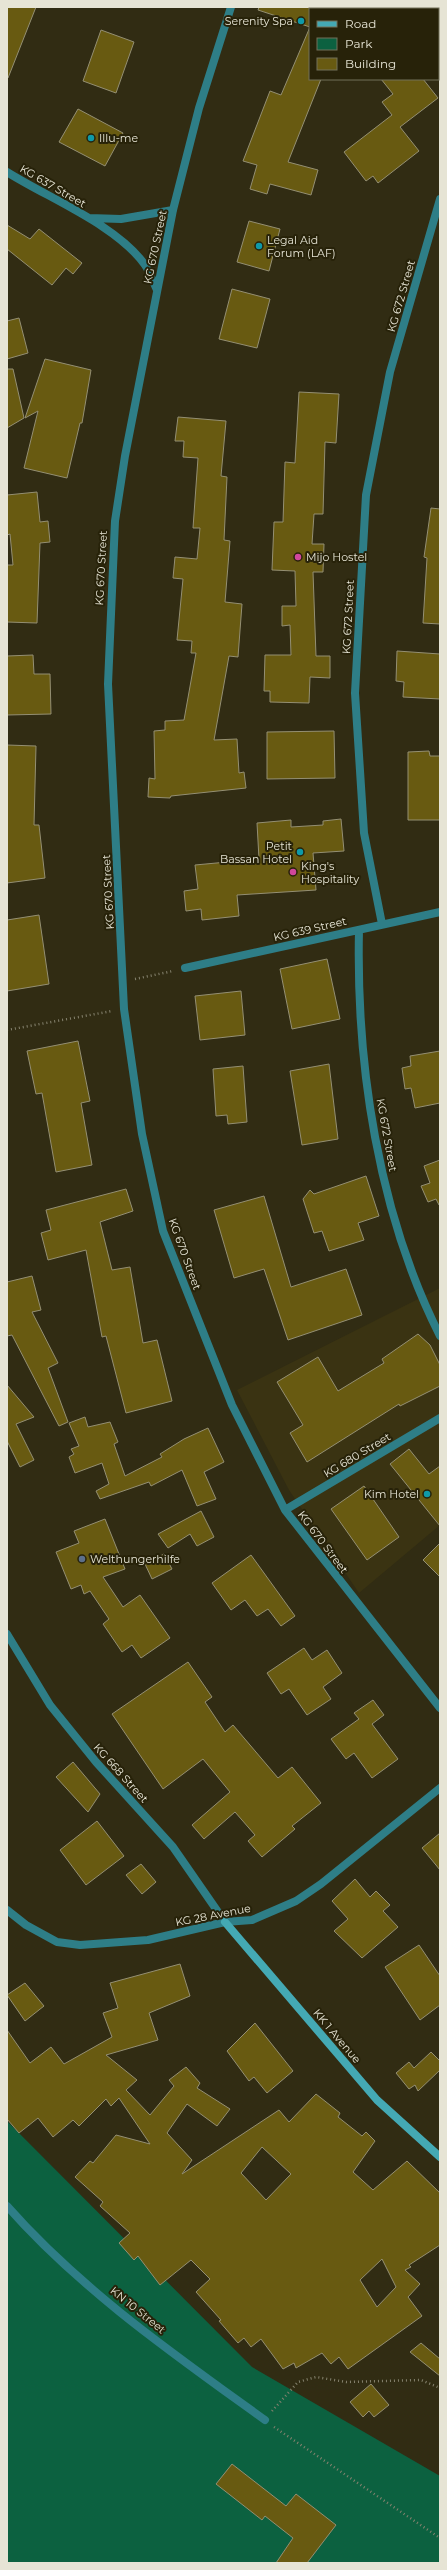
<svg xmlns="http://www.w3.org/2000/svg" width="447" height="2570" font-family="Montserrat,sans-serif">
<style>
.built{fill:#3a3312}
.green{fill:#0c6140}
.building{fill:#685a11;stroke:#948f73;fill-rule:evenodd}
.lines{fill:none;stroke-linecap:round;stroke-linejoin:round}
.path{stroke:#86836f;stroke-width:2.5;stroke-dasharray:1 3;stroke-linecap:butt}
.street{stroke:#2e7e87;stroke-width:8}
.secondary{stroke:#44a9b4;stroke-width:8}
.culture-dot{fill:#0f9aa8;stroke:#272209;stroke-width:1.5}
.hotel-dot{fill:#d1479c;stroke:#272209;stroke-width:1.5}
.service-dot{fill:#5c6f8a;stroke:#272209;stroke-width:1.5}
.labels{text-anchor:middle;dominant-baseline:central;stroke-width:4;stroke-linejoin:round;paint-order:stroke}
.poi-label{font-size:11px;fill:#e6e4d5;stroke:#272209;text-anchor:start}
.street-label{font-size:11px;fill:#e6e4d5;stroke:#272209}
</style>
<rect width="100%" height="100%" fill="#312c13"/>
<!-- built -->
<path class="built" d="M440 1288V1525L359 1593 289 1490 237 1390Z"/>
<!-- green -->
<path class="green" d="M7 2121 252 2367 440 2476V2563H7Z"/>
<!-- building -->
<path class="building" d="M7 7H36L8 78H7Z
M259 7H310V79H321L288 162 318 170 311 195 270 184 267 194 250 189 257 165 243 161 270 91 281 95 310 27 258 10Z
M101 30 134 42 116 93 83 81Z
M381 79H423L438 98 400 127 419 151 378 183 373 176 366 181 344 152 392 115 382 102 393 94Z
M78 109 123 133 105 166 59 142Z
M249 221 280 229 269 271 237 262Z
M7 225 30 239 39 229 82 263 73 274 66 268 52 285 7 249Z
M232 289 270 299 257 348 219 339Z
M19 318 28 353 7 359V321Z
M45 359 91 370 82 423H80L67 478 24 468 38 411 25 418Z
M7 369H13L24 418 7 428Z
M299 392 339 394 336 443 325 442 323 514H314L312 544H324L323 572H313L316 656H330V678L310 677 309 703 270 702V691H264L265 655H291L290 625 282 626V606H296L295 571 272 570 274 522H283L285 462 295 463Z
M178 417 226 421 221 476 227 477 224 540 230 541 225 602 242 604 238 657 229 656 214 740 237 739 239 773 244 772 246 788 171 796 170 798 148 797 149 778 155 779 154 731 165 730V721L184 720 196 653H191L192 641 177 640 183 579 173 578 175 557 197 559 200 528H193L198 458 183 457 184 441H175Z
M37 492 40 522 48 521 50 542 40 543 37 623 7 622V565H13L10 534 7 535V495Z
M431 508 440 509V624L423 623 427 558 424 557Z
M397 651 440 654V699L403 697 404 682 396 681Z
M33 655 34 674H50L51 714 7 715V656Z
M334 731 335 778 267 779V732Z
M7 745 36 746 34 825H39L45 878 7 883Z
M429 751 430 756H440V820H408V752Z
M341 819 344 851 313 853 316 890 237 895 239 916 202 920 201 909 186 911 184 891 198 889 195 865 259 859 257 823 291 820V827L323 825V821Z
M39 915 49 984 7 991V920Z
M327 959 340 1019 292 1029 280 969Z
M241 991 245 1035 200 1040 195 996Z
M78 1041 90 1101 81 1103 92 1165 56 1172 42 1093 36 1094 27 1051Z
M440 1051V1103L415 1108 411 1088 405 1089 402 1068 411 1066 410 1056Z
M329 1064 338 1139 302 1145 290 1071Z
M243 1066 247 1122 228 1124 227 1115 216 1116 213 1069Z
M440 1160V1205H439L436 1199 428 1202 421 1186 430 1183 424 1166Z
M366 1176 379 1216 358 1223 364 1240 329 1251 322 1231 314 1233 303 1199 310 1190 314 1194Z
M126 1189 133 1211 100 1222 112 1270 130 1267 143 1343 157 1340 172 1401 126 1413 106 1336 102 1337 86 1250 48 1260 41 1233 51 1230 46 1210Z
M264 1196 291 1287 346 1269 362 1315 288 1340 264 1269 234 1278 214 1210Z
M32 1276 41 1310 32 1312 58 1363 48 1368 68 1422 59 1426 12 1335 7 1336V1282Z
M418 1334 430 1345 440 1365V1386L400 1406 399 1404 307 1462 290 1433 303 1425 277 1382 318 1357 338 1391 384 1363 382 1359Z
M7 1385 34 1417 16 1424 34 1460 20 1467 7 1441Z
M85 1417 88 1427 110 1422 118 1442 114 1444 125 1476 162 1457 160 1454 184 1439 208 1428 224 1462 204 1472 216 1499 197 1506 182 1470 151 1486 149 1482 100 1499 96 1491 109 1484 102 1463 75 1473 69 1457 74 1454 71 1449 79 1446 69 1423Z
M409 1449 429 1474 440 1466V1526L390 1464Z
M364 1486 399 1537 367 1560 331 1509Z
M201 1511 214 1537 197 1546 190 1534 168 1548 158 1534Z
M105 1519 125 1569 103 1577 123 1607 140 1595 170 1638 141 1658 132 1645 122 1652 103 1624 109 1619 90 1591 84 1594 81 1585 71 1589 56 1552 79 1543 74 1531Z
M440 1543V1577L423 1560Z
M164 1554 172 1569 152 1579 145 1564Z
M251 1555 295 1616 281 1626 268 1609 257 1616 245 1600 231 1610 212 1583Z
M304 1648 312 1660 327 1650 342 1673 323 1687 331 1699 307 1715 289 1689 281 1694 267 1673Z
M188 1662 212 1697 205 1702 225 1732 233 1725 278 1778 292 1767 321 1803 292 1826 295 1829 262 1857 248 1841 255 1835 235 1812 204 1839 192 1825 230 1792 203 1759 163 1789 112 1714Z
M373 1700 384 1715 372 1724 398 1759 372 1778 354 1753 346 1759 331 1739 359 1719 354 1713Z
M73 1762 100 1794 88 1812 56 1777Z
M97 1821 124 1856 86 1885 60 1850Z
M440 1833V1870L422 1848Z
M141 1864 156 1882 142 1894 126 1875Z
M355 1879 370 1897 376 1891 390 1905 383 1911 398 1927 362 1958 334 1931 348 1919 332 1901Z
M419 1945 440 1976V2005L420 2020 385 1967Z
M180 1964 190 1996 149 2013 158 2040 106 2055 137 2080 126 2090 150 2115 174 2086 169 2080 186 2067 200 2083 197 2088 230 2109 217 2126 187 2104 167 2133 192 2160 182 2174 279 2110 289 2122 316 2094 340 2113 338 2117 362 2136 366 2132 375 2141 353 2172 373 2190 407 2161 440 2193V2245L409 2265 411 2267 405 2270 420 2284 408 2297 422 2316 348 2369 339 2357 331 2364 322 2353 296 2368 294 2363 283 2369 261 2339 251 2347 244 2338 238 2343 219 2321 221 2320 196 2292 210 2279 191 2260 160 2285 138 2256 134 2260 119 2243 130 2233 100 2206 103 2202 75 2177 90 2161 93 2163 116 2135 150 2144 119 2098 111 2106 106 2099 79 2126 73 2120 53 2137 38 2118 19 2133 7 2119V2030L30 2063 51 2047 64 2064 112 2037 103 2013 118 2008 110 1983ZM262 2147 291 2174 266 2200 241 2173ZM382 2259 396 2287 377 2307 360 2280Z
M25 1983 44 2006 25 2021 7 1995Z
M255 2023 293 2071 267 2093 254 2077 249 2081 227 2051Z
M431 2052 440 2061V2070L418 2091 415 2085 409 2089 396 2073 409 2062 414 2068Z
M421 2343 440 2359V2376L410 2352Z
M371 2384 389 2405 374 2417 369 2411 363 2417 350 2402Z
M232 2464 286 2506 296 2494 336 2525 307 2563H276L293 2538 265 2516 262 2520 216 2484Z"/>
<g class="lines">
<!-- path -->
<path class="path" d="M135 979 173 971
M7 1030 112 1011
M272 2411 298 2382 316 2377 346 2382 421 2380 440 2388
M274 2427 440 2538"/>
<!-- street -->
<path class="street" d="M231 7 199 108 173 210 125 456 115 521 108 684 124 1009 142 1134 163 1231 232 1405 285 1510 440 1708
M7 172C48 198 117 225 145 265 150 272 153 282 157 290
M89 218 121 219 173 210
M382 924 364 833 355 693 366 495 390 372 440 199
M359 930C356 1065 378 1213 440 1336
M185 968 440 912
M285 1510 440 1418
M7 1634 50 1705 96 1762 173 1847 225 1922
M7 1910 26 1925 57 1942 80 1945 148 1940 225 1922 252 1920 296 1901 321 1884 440 1788
M7 2206C81 2290 175 2355 265 2420"/>
<!-- secondary -->
<path class="secondary" d="M225 1922 377 2100 440 2157"/>
</g>
<!-- markers -->
<g class="culture-dot">
<circle cx="301" cy="21" r="4"/>
<circle cx="91" cy="138" r="4"/>
<circle cx="259" cy="246" r="4"/>
<circle cx="300" cy="852" r="4"/>
<circle cx="427" cy="1494" r="4"/>
</g>
<g class="hotel-dot">
<circle cx="298" cy="557" r="4"/>
<circle cx="293" cy="872" r="4"/>
</g>
<circle class="service-dot" cx="82" cy="1559" r="4"/>
<g class="labels">
<!-- poi labels -->
<g class="poi-label">
<text x="293" y="21" text-anchor="end">Serenity Spa</text>
<text x="99" y="138">Illu-me</text>
<text x="267" y="240">Legal Aid<tspan x="267" dy="13">Forum (LAF)</tspan></text>
<text x="306" y="557">Mijo Hostel</text>
<text x="292" y="846" text-anchor="end">Petit<tspan x="292" dy="13">Bassan Hotel</tspan></text>
<text x="301" y="866">King's<tspan x="301" dy="13">Hospitality</tspan></text>
<text x="419" y="1494" text-anchor="end">Kim Hotel</text>
<text x="90" y="1559">Welthungerhilfe</text>
</g>
<!-- street labels -->
<g class="street-label">
<text transform="translate(53 186) rotate(30)">KG 637 Street</text>
<text transform="translate(155 247) rotate(-78)">KG 670 Street</text>
<text transform="translate(401 296) rotate(-74)">KG 672 Street</text>
<text transform="translate(101 568) rotate(-87)">KG 670 Street</text>
<text transform="translate(348 617) rotate(-87)">KG 672 Street</text>
<text transform="translate(108 892) rotate(-93)">KG 670 Street</text>
<text transform="translate(310 929) rotate(-13)">KG 639 Street</text>
<text transform="translate(387 1135) rotate(80)">KG 672 Street</text>
<text transform="translate(185 1254) rotate(70)">KG 670 Street</text>
<text transform="translate(357 1455) rotate(-31)">KG 680 Street</text>
<text transform="translate(323 1542) rotate(53)">KG 670 Street</text>
<text transform="translate(121 1773) rotate(48)">KG 668 Street</text>
<text transform="translate(213 1915) rotate(-11)">KG 28 Avenue</text>
<text transform="translate(337 2036) rotate(50)">KK 1 Avenue</text>
<text transform="translate(138 2310) rotate(39)">KN 10 Street</text>
</g>
</g>
<!-- border -->
<rect width="447" height="2570" fill="none" stroke="#e6e4d5" stroke-width="16"/>
<!-- legend -->
<rect x="309" y="8" width="130" height="72" fill="#272209" stroke="#73705b"/>
<rect x="317" y="21" width="20" height="6" fill="#44a9b4" stroke="#73705b"/>
<text x="345" y="28" font-size="12" fill="#e6e4d5">Road</text>
<rect x="317" y="38" width="20" height="12" fill="#0c6140" stroke="#73705b"/>
<text x="345" y="48" font-size="12" fill="#e6e4d5">Park</text>
<rect x="317" y="58" width="20" height="12" fill="#685a11" stroke="#73705b"/>
<text x="345" y="68" font-size="12" fill="#e6e4d5">Building</text>
</svg>
